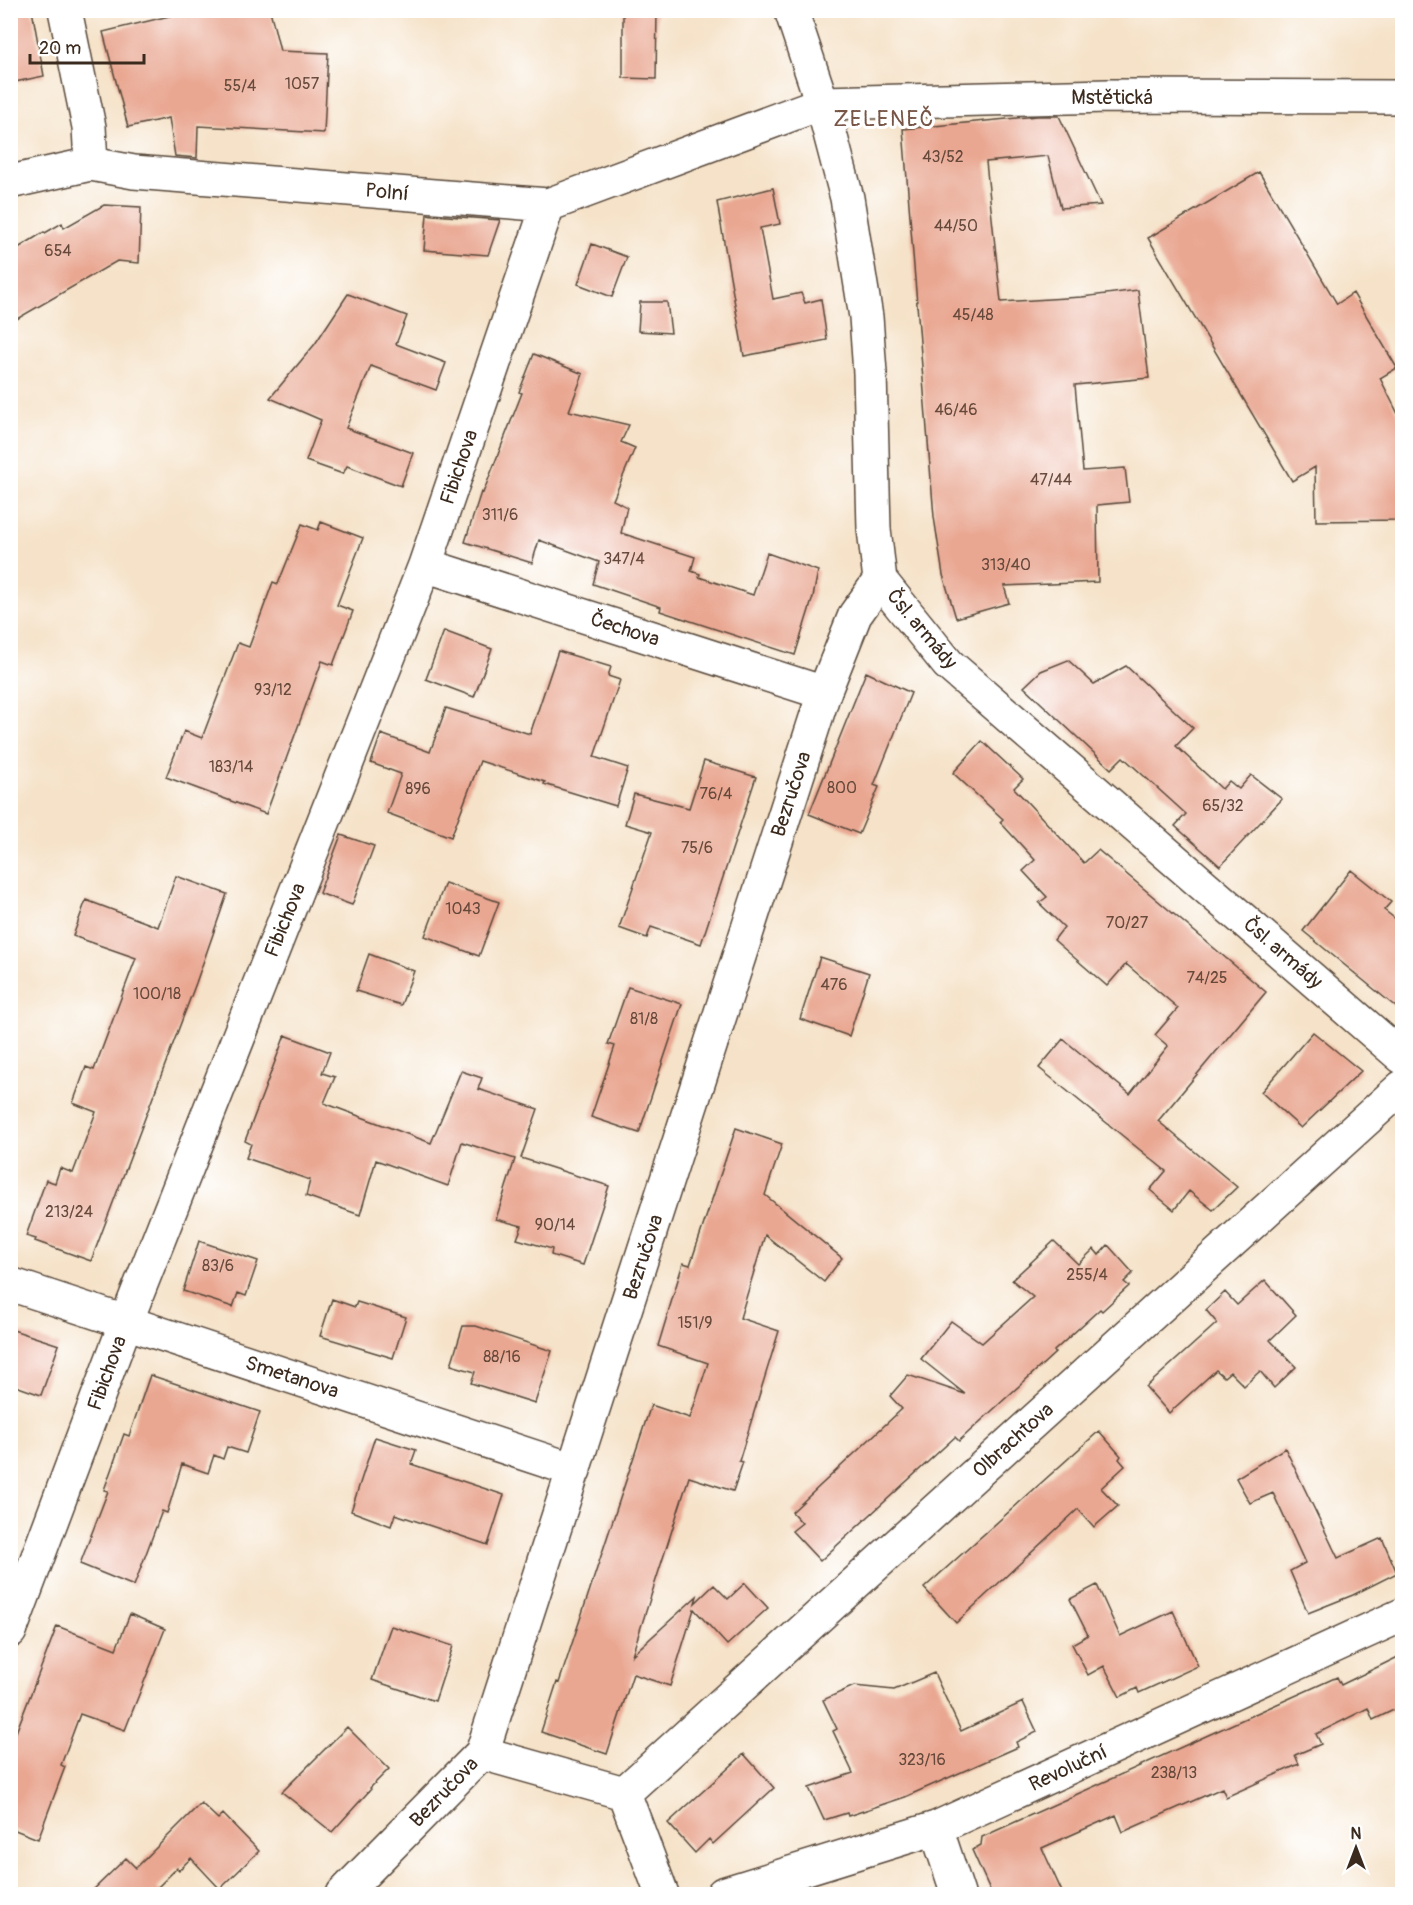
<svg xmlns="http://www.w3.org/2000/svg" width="1413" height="1905" font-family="Pangolin,sans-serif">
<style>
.building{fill:#e9a792}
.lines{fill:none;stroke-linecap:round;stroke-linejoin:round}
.minor-casing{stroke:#574638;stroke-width:36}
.tertiary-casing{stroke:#574638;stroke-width:36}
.minor{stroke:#fff;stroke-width:33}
.tertiary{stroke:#fff;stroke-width:33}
.labels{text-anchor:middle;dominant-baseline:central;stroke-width:6;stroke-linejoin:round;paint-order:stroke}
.number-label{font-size:16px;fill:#66493b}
.street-label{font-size:20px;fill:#3b2a1e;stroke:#fff}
.quarter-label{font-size:22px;letter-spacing:1.5px;fill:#785647;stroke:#fff}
</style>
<rect width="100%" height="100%" fill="#fff"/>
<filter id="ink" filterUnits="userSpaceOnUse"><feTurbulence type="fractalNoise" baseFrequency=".0167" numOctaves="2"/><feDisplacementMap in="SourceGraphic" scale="12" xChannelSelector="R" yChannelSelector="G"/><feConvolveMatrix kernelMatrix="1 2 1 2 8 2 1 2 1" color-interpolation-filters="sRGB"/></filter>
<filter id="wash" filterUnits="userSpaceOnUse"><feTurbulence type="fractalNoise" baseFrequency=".008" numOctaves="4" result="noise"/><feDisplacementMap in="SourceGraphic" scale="24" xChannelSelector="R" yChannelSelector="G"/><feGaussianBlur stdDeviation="1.35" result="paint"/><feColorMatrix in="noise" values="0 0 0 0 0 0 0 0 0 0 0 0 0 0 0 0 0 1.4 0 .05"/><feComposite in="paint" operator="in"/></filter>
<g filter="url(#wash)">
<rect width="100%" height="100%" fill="#f5e2c8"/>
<g id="blocks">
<!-- building -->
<path class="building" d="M10 10H32L44 76 10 83Z
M194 10H270L280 51 328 53 324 133 198 126 197 158 175 156 169 118 128 127 103 32Z
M623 10H657L656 79 623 78Z
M1037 116H1059L1101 205 1061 208 1048 156 986 162 1001 302 1082 297 1138 290 1149 378 1075 385 1083 471 1125 468 1129 502 1097 505 1098 582 1004 586 1009 603 956 618 943 575 934 517 903 129Z
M1259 172 1337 304 1353 293 1397 368 1380 378 1402 422V520L1316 521 1315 467 1292 481 1148 238Z
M773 188 780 224 760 228 773 299 801 293 805 303 821 299 827 340 744 356 717 202Z
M104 205 141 207 139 263 117 261 10 323V253L44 232 45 233 62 223 64 228Z
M427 214 433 215 500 220 488 255 424 250Z
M592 244 627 257 612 297 578 284Z
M348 294 407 316 396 344 446 363 436 390 371 366 346 428 413 453 401 486 347 466 343 474 306 461 321 420 270 398 315 344Z
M640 302H667L671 333 638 331Z
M534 354 583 374 569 411 629 425 621 442 635 448 613 500 627 507 621 533 695 557 691 571 700 574 699 577 753 595 767 553 818 571 813 597 795 655 660 611 661 607 593 584 599 562 539 540 532 563 465 542 481 492 483 493 522 393 519 392Z
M321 522 363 538 337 605 353 611 333 665 322 661 266 814 166 777 184 731 202 738 238 643 249 647 273 582 278 584 302 524 318 530Z
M444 631 492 649 474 697 426 679Z
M558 651 611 667 608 676 620 680 594 757 628 768 616 806 544 784 545 782 480 761 451 837 387 813 401 774 371 763 381 734 430 752 446 708 530 734Z
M1068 660 1094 684 1126 666 1193 728 1176 746 1222 789 1229 781 1239 789 1251 775 1282 799 1220 866 1175 826 1186 814 1123 757 1111 769 1024 687 1041 671Z
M866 672 911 693 874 785 879 787 859 834 809 814Z
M982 741 1023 779 1014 788 1084 863 1098 850 1266 992 1158 1121 1237 1187 1213 1210 1189 1191 1174 1210 1150 1190 1166 1171 1039 1068 1063 1039 1130 1094 1168 1046 1155 1035 1178 1008 1126 964 1107 986 1054 940 1064 927 1039 903 1047 897 1023 871 1035 860 1000 822 1003 819 953 773Z
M704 761 756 777 701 944 651 927 647 938 619 928 652 832 625 824 634 794 689 808Z
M341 835 374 846 352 905 319 893Z
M1351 870 1391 902 1384 910 1402 924V1012L1303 931Z
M176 876 227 894 196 983 91 1261 35 1241 36 1239 26 1236 46 1180 55 1183 60 1168 73 1173 96 1112 73 1103 86 1067 94 1070 136 958 73 936 86 900 158 927Z
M445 883 499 902 479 956 425 936Z
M369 954 414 971 401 1005 356 991Z
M820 957 869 973 849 1036 800 1019Z
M628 987 682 1004 639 1133 591 1117 615 1046 608 1044Z
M1313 1032 1361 1071 1301 1128 1261 1092Z
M285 1035 330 1052 322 1073 335 1077 324 1103 431 1143 461 1071 482 1078 478 1089 538 1109 521 1158 609 1186 583 1265 551 1255 552 1249 517 1239 522 1226 496 1219 515 1159 462 1142 448 1186 376 1160 360 1215 306 1196 310 1180 246 1158 251 1144 245 1141Z
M736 1128 782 1144 765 1195 842 1258 824 1282 765 1235 740 1318 779 1331 739 1461 743 1462 733 1491 689 1477 632 1655 697 1596 695 1603 714 1585 728 1599 745 1583 768 1608 727 1645 694 1609 670 1686 633 1674 607 1754 541 1732 557 1682 559 1683 651 1405 690 1418 708 1363 658 1346 683 1263 690 1265Z
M199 1241 258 1261 246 1296 238 1293 233 1307 183 1291Z
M1054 1241 1078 1264 1094 1249 1099 1255 1108 1245 1133 1273 1124 1282 1129 1286 1102 1311 1100 1309 1054 1351 1055 1353 959 1441 955 1437 820 1561 792 1531 802 1523 792 1512 902 1409 890 1396 908 1375 965 1394 921 1359 951 1321 982 1343 1033 1297 1012 1280Z
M1265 1280 1296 1315 1270 1340 1296 1367 1274 1388 1260 1371 1244 1386 1230 1372 1224 1377 1216 1370 1169 1413 1146 1387 1217 1323 1206 1310 1225 1292 1237 1305Z
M332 1299 355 1307 357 1302 406 1317 393 1358 320 1336Z
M463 1326H476L552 1351 535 1403 471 1383 475 1372 451 1365Z
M10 1329 59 1345 41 1395 10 1384Z
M150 1375 260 1412 246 1453 227 1447 223 1459 214 1455 208 1473 182 1464 167 1513 162 1511 134 1586 80 1564 108 1491 104 1490 124 1434 129 1436Z
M1099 1431 1121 1456 1119 1459 1125 1466 1101 1488 1118 1506 1094 1527 1078 1509 956 1623 924 1588Z
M375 1437 416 1450 411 1464 504 1495 488 1545 395 1514 391 1526 351 1511Z
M1285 1448 1338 1558 1382 1538 1397 1573 1353 1595 1308 1613 1290 1571 1305 1563 1273 1493 1250 1503 1236 1478Z
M1097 1585 1120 1636 1173 1611 1198 1666 1139 1693 1137 1688 1120 1697 1104 1666 1088 1675 1072 1644 1088 1635 1070 1599Z
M130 1614 165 1629 125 1730 80 1714 61 1765 65 1767 38 1839 10 1828V1748L57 1626 116 1649Z
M391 1626 453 1646 435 1701 372 1680Z
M1402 1655V1706L1373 1720 1368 1708 1316 1734 1321 1744 1295 1755 1299 1764 1226 1797 1222 1788 1123 1832 1116 1815 1042 1848 1063 1894H992L972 1850 981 1845 982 1837 1337 1677 1341 1685Z
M934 1673 961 1731 1023 1702 1037 1732 1016 1742 1018 1747 905 1797 848 1816 847 1813 824 1820 809 1788 853 1773 833 1731 837 1729 823 1700 854 1686 894 1690Z
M347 1727 389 1769 370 1788 371 1789 332 1832 282 1792Z
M744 1754 774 1788 713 1844 709 1839 695 1853 668 1823Z
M201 1803 218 1819 223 1814 259 1851 220 1889 191 1858 179 1870 177 1868 157 1888 164 1894H89L126 1858 136 1868Z"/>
</g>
</g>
<g filter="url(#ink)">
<use href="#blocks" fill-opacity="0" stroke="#574638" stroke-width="1.5"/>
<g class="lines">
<!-- minor casing -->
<g class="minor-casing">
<path id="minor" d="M65 10 89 127 91 164
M10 182 91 164 134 172 548 205 822 103
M425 565 824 693
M10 1284 574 1470
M10 1631 126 1322 425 565 548 205
M482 1753 624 1793 662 1894
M624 1793 1402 1087
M936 1828 958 1894
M723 1894 936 1828 1402 1615"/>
</g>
<!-- tertiary casing -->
<g class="tertiary-casing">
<path id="tertiary" d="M791 10 822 103 847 198 866 317 870 373 874 529 880 580 948 664 1402 1057
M822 103 1108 96 1402 97
M343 1894 482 1753 824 693 855 615 880 580"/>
</g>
<!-- minor -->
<use href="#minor" class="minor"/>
<!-- tertiary -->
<use href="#tertiary" class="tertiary"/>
</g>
</g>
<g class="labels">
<!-- number labels -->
<g class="number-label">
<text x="302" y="84">1057</text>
<text x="240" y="86">55/4</text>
<text x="943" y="157">43/52</text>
<text x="956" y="226">44/50</text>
<text x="58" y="251">654</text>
<text x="973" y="315">45/48</text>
<text x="956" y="410">46/46</text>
<text x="1051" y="480">47/44</text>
<text x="500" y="515">311/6</text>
<text x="624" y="559">347/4</text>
<text x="1006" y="565">313/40</text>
<text x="273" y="690">93/12</text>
<text x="231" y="767">183/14</text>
<text x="842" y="788">800</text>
<text x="418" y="789">896</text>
<text x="716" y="794">76/4</text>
<text x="1223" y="806">65/32</text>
<text x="697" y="848">75/6</text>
<text x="463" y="909">1043</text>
<text x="1127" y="923">70/27</text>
<text x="1207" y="978">74/25</text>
<text x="834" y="985">476</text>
<text x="157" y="994">100/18</text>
<text x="644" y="1019">81/8</text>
<text x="69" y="1212">213/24</text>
<text x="555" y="1225">90/14</text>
<text x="218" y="1266">83/6</text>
<text x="1087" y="1275">255/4</text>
<text x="695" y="1323">151/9</text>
<text x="502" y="1357">88/16</text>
<text x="922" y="1760">323/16</text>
<text x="1174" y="1773">238/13</text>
</g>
<!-- street labels -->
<g class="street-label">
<text x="1112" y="97">Mstětická</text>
<text transform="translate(387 192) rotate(5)">Polní</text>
<text transform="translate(459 467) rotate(-71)">Fibichova</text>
<text transform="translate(625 629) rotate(18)">Čechova</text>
<text transform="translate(922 629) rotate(50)">Čsl. armády</text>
<text transform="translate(791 794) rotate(-72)">Bezručova</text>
<text transform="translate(285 920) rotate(-68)">Fibichova</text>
<text transform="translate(1283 953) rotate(41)">Čsl. armády</text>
<text transform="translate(643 1257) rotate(-72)">Bezručova</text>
<text transform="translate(107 1373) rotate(-70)">Fibichova</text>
<text transform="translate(292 1377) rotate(18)">Smetanova</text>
<text transform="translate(1013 1440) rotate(-42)">Olbrachtova</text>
<text transform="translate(1068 1768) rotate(-25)">Revoluční</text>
<text transform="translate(444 1792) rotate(-46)">Bezručova</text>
</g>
<!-- quarter labels -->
<g class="quarter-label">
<text x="884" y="119">ZELENEČ</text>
</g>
</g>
<!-- margin -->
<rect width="1413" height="1905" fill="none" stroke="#fff" stroke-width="36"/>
<!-- north arrow -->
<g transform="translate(1356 1848)" stroke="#ffffff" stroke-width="4.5" paint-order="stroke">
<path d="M0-4.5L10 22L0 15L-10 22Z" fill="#3b2a1e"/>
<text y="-9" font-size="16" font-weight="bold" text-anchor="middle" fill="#3b2a1e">N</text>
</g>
<!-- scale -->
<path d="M30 54v9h114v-9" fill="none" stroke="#3b2a1e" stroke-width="3"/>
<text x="39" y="54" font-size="18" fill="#3b2a1e" stroke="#ffffff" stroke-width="4.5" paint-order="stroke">20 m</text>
</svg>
